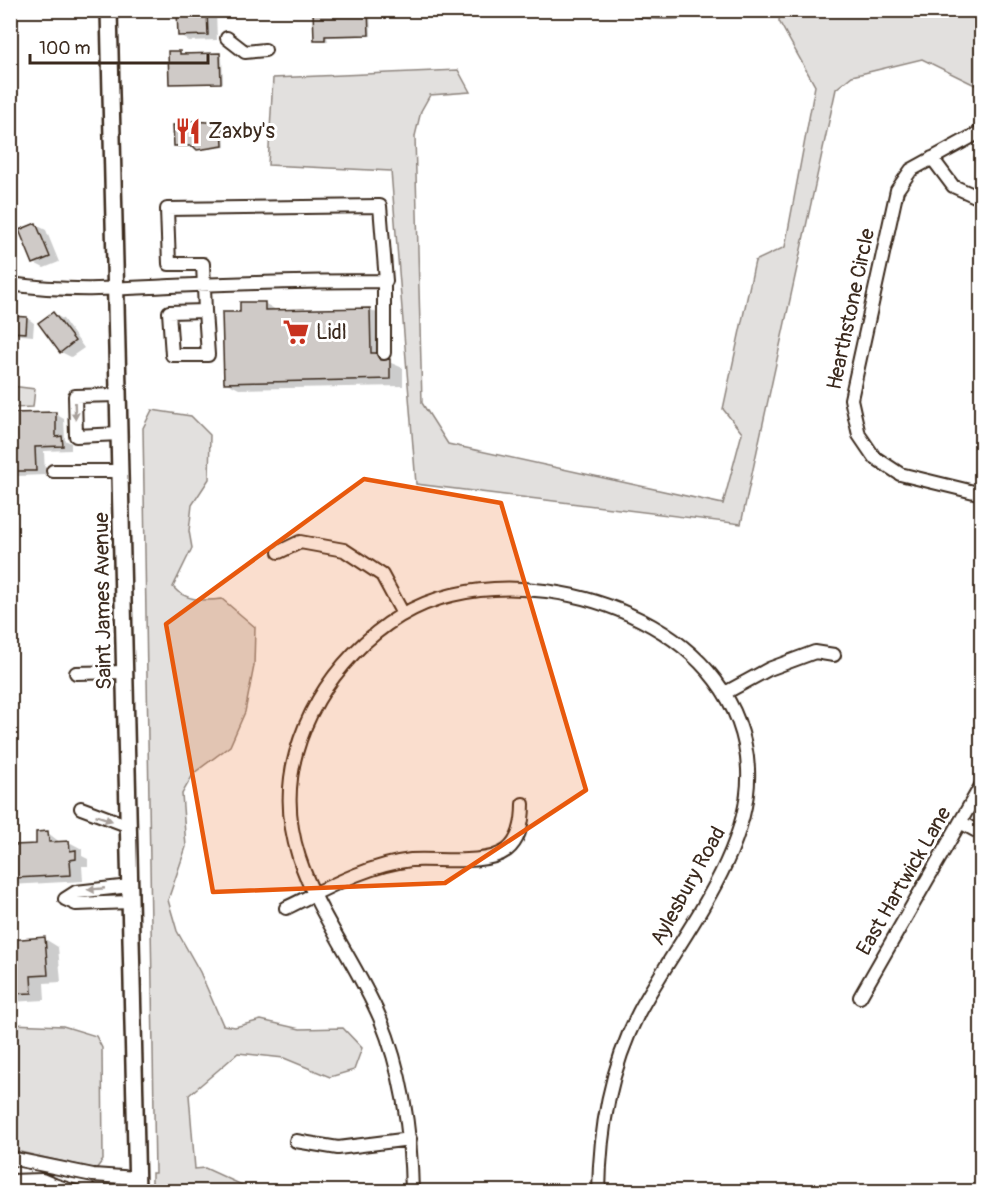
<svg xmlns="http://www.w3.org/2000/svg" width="992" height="1202" font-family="Pangolin,sans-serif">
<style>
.built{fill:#f1efee}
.green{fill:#e2e0de;stroke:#8e857e;stroke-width:1.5}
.water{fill:#bcb6b3;stroke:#887e77;stroke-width:1.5}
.shadow{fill:#0003}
.building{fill:#cfcac7;stroke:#3b2a1e;stroke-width:1.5}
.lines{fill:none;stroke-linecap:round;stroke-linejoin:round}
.minor-casing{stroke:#3b2a1e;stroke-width:16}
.major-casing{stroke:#3b2a1e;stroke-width:20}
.minor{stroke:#fff;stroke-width:12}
.major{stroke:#fff;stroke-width:15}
.oneway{fill:#a79f9a}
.marked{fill:#e8590c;fill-opacity:0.2;stroke:#e8590c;stroke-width:4.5;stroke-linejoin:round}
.labels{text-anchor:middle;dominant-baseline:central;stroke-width:6;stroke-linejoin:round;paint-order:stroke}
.poi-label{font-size:21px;fill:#3b2a1e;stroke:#fff;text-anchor:start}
.street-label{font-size:21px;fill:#3b2a1e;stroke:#fff}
</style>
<rect width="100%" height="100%" fill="#fff"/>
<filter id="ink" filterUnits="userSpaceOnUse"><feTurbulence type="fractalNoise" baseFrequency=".0167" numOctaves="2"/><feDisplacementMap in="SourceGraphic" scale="12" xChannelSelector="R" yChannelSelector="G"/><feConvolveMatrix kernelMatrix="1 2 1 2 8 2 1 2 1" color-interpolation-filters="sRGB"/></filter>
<g filter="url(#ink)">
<!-- built -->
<path class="built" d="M47 1173 100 1191H11L10 1175Z"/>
<!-- green -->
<path class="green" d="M780 11H968L981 24V88L922 59 852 76 836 89 741 524 416 484 391 171 268 165 273 78 458 70 470 92 430 95 421 111 415 136 422 403 448 444 723 504 742 433 723 409 755 261 785 247 815 86 779 21Z
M11 386 35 389 33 407 11 408Z
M152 410 191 416 210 435 209 479 192 505 189 531 192 548 173 587C185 601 204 601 222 599L255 627 254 666 245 712 230 746 194 773 182 794 186 847 168 900 177 931 200 972 223 1025 235 1027 261 1020 300 1029 343 1028 362 1048 354 1070 330 1077 284 1058 238 1053 189 1095 195 1169 205 1168 242 1185V1191H152V1173H155L143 428Z
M11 1024 63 1026 96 1036 102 1048 103 1160 96 1169 11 1150Z"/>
<!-- water -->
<path class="water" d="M626 11V10L698 11 695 16C680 20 635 22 626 11Z"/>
<!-- shadow -->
<path class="shadow" d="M179 10 216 11 217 40 189 41 180 35Z
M314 10H370L371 36 327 37 328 41H318L315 39Z
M179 53 222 56 223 83H170Z
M221 124 224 126 225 147 201 150 196 147 175 146Z
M36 225 46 230 59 262 44 268 34 263Z
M264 303 278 311 370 309 383 317 384 360 403 368V386L239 389 225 382 241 313Z
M53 314 63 319 84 348 71 357 61 352Z
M10 318H27L34 323 33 336 10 334Z
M55 414 64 419 65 440 71 443V450L44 451 45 475 17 476 10 472V456Z
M48 833 61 843 69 842 82 849V856L88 859V866H82L83 881 10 885V873L18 877Z
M45 939 58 947 61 982 44 983 45 1000 11 1002 10 957Z
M10 1190H30L32 1192H10Z"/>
<!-- building -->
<path class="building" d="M177 10H207L208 35 178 36Z
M313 10H368L369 35 325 36V40H314Z
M168 51H180V54L220 53 221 83 169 84Z
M192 121 222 123 223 146 197 150 193 146H174L173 125H192Z
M36 223 50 257 33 264 19 230Z
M240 302H265V310L370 308 371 353H376L380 360 390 359V379L224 383 222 312H240Z
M53 312 75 341 60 353 38 323Z
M10 316 27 317 26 333 10 332Z
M56 412V437L62 436 63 446 35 447 36 471H10V413Z
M48 831 49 842 69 841 70 851 76 850V859L70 860 71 875 16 878 14 845 36 844V832Z
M45 937 48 975 31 976 32 993 10 994V940Z"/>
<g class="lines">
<!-- minor casing -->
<g class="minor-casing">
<path id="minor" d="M227 38 245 52 265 50
M982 131 911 170 897 190 851 399 859 435 874 457 900 474 982 494
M932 158 953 186 982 199
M384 281V353
M10 284C64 292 117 289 171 286 242 283 314 281 386 281L380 206 167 209 169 264H203L205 311 169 312 172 355H208L205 311
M119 395 75 396 76 436 120 434
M53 471H121
M279 552 300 542 344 550 382 575 403 614
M76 673 125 672
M725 693 769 669 815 652 834 655
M81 808 129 826
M960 822 982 834
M65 899 76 892 130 886
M65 899 76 904 130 902
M286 908C325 889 367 865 411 860 437 858 485 866 507 850 521 839 523 820 523 804
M860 997 982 784
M296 1141 338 1148 410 1139
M10 1158 93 1175 137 1178
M10 1181 42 1180 54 1185
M54 1190V1185L76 1192
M412 1192C411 1131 403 1074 380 1018 342 930 267 858 296 753 316 681 378 612 452 595 569 567 741 632 748 769 752 854 678 939 639 1012 610 1069 600 1128 599 1192"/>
</g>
<!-- major casing -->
<g class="major-casing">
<path id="major" d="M109 10 137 1192"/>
</g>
<!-- minor -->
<use href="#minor" class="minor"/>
<!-- major -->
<use href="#major" class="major"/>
</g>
<!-- one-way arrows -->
<defs><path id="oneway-solid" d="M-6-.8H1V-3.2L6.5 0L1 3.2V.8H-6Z" transform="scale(1.5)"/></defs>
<g class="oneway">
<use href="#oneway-solid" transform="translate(75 411) rotate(88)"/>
<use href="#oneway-solid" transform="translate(104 818) rotate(19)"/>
<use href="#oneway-solid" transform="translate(96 889) rotate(175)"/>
</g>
</g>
<!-- marked area -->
<path class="marked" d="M364 479 501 503 586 790 445 883 213 892 166 624Z"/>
<!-- icons -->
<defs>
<g id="restaurant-bare" transform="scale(2.07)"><path d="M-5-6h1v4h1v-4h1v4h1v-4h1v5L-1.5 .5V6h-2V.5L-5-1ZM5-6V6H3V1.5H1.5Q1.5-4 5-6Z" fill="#c8321e" stroke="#fff" stroke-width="2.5" paint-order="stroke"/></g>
<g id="supermarket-bare" transform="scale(2.07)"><path d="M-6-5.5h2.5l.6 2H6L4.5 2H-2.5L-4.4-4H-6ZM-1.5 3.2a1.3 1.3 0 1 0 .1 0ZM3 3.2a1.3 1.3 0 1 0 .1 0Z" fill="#c8321e" stroke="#fff" stroke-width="2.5" paint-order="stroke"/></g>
</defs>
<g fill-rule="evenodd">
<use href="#restaurant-bare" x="188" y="131"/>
<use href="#supermarket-bare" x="296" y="332"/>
</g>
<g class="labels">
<!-- poi labels -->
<g class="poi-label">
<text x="208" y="131">Zaxby's</text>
<text x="316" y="332">Lidl</text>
</g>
<!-- street labels -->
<g class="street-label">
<text transform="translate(851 309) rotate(-78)">Hearthstone Circle</text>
<text transform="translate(103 601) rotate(-91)">Saint James Avenue</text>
<text transform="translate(904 881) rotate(-60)">East Hartwick Lane</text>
<text transform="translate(688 886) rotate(-61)">Aylesbury Road</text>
</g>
</g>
<!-- margin -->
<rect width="992" height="1202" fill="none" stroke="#fff" stroke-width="36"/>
<rect x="18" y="18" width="956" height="1166" fill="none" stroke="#3b2a1e" stroke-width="2" filter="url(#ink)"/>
<!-- scale -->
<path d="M30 54v9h178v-9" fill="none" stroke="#3b2a1e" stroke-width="3"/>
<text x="39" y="54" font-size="18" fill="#3b2a1e" stroke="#ffffff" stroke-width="4.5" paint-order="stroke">100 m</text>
</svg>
